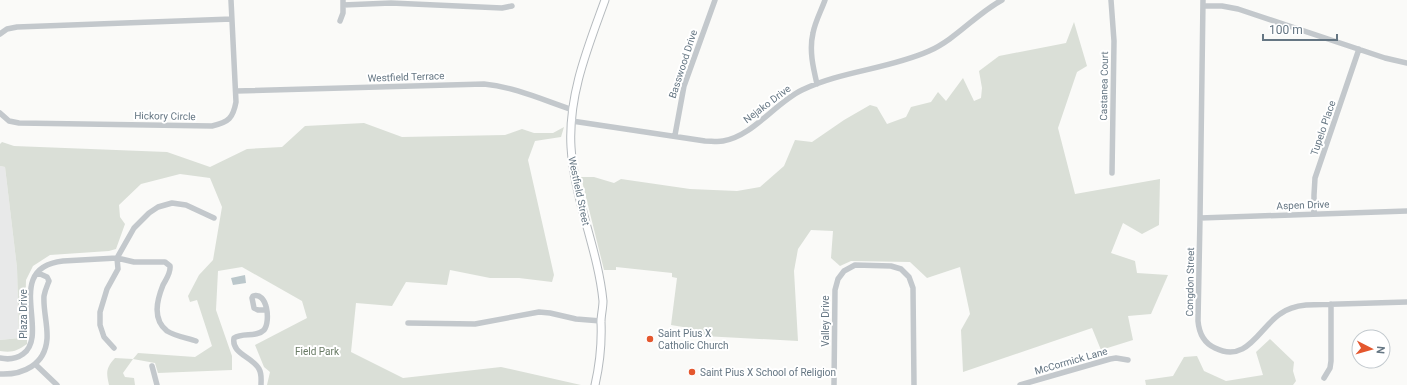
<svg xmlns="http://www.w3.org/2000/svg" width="1407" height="385" font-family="Roboto,sans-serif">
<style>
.built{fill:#e8e9e9}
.green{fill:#dadfd7}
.water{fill:#bbc7cb}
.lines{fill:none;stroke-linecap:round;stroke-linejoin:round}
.major-casing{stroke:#b5babe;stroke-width:9}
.minor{stroke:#c3c8cc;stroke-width:5.5}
.major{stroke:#fff;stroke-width:7}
.poi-dot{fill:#e4572e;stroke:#fff;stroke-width:1.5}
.labels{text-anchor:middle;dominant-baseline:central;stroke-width:4;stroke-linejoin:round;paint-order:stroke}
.street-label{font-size:10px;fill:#657683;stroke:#fff}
.poi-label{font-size:10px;fill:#657683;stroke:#fff;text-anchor:start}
.park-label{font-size:10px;fill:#687a64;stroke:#fff}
</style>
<rect width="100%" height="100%" fill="#fafaf8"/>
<!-- built -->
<path class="built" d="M0 166 5 167 17 268 19 338 0 340Z"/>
<!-- green -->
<path class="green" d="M1074 22 1087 66 1077 72 1058 128 1075 194 1160 179 1159 225 1142 234 1123 223 1111 253 1135 261 1137 273 1168 275 1151 314 1128 316 1133 340 1101 350 1092 328 963 372 961 330 970 314 960 267 927 278 910 262 851 261 840 266 831 258 833 231 811 230 798 249 794 271 798 341 703 336 683 332V327L671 325 677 278 672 277V273L616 267V270H604L581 177H594L614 183 621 179 690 189 737 191 760 187 784 166 795 140 812 142 844 120 870 105 877 107 887 124 906 117 911 107 931 102 938 92 946 101 963 78 974 101 981 98 982 88 979 71 999 56 1066 43Z
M364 123 402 137 505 135 522 129 534 133H553L564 127 561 137 535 141 528 160 554 275 552 282 519 278H490L450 270 447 285 406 282 392 306 356 303 351 352 403 378 501 367 581 385H267L270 372 264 367 255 345 307 318 302 301 242 267 218 271 216 310 232 356V370L158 373 155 363 133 359 123 373 125 377 134 378 135 385H109C106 372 106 368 115 358L133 359 138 353 195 357 212 346 197 300 190 302 188 296 199 275 213 260 222 207 210 178 180 174 141 184 119 205 120 217 125 224 116 249 109 251 50 255 33 266 26 280 25 317 27 333V344C17 351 12 353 0 351V340L19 338 17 268 5 167 0 166V144L2 142 14 146 167 152 210 167 247 149 282 147 305 126Z
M1270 339 1294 362 1293 371 1296 381 1293 385H1146L1145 380 1173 376 1184 357 1197 356 1204 371 1226 381 1263 375 1256 352Z"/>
<!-- water -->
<path class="water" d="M245 275 246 283 233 285 231 278Z"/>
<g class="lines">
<!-- major casing -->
<g class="major-casing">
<path id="major" d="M595 385C600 363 602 345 601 322 601 315 603 308 603 301 598 249 574 199 571 147 568 95 588 47 605 0"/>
</g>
<!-- minor -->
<path class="minor" d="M1111 0 1114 41 1112 173
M1203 0 1200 218 1198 321C1199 333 1204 343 1215 348 1247 364 1259 328 1280 314 1288 308 1296 306 1306 305L1407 302
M343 5 391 3 502 8 512 6
M1203 6H1222L1238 9 1385 58 1407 63
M340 21 343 13V0
M0 34 7 29 17 27 232 19
M817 84C813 67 809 50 813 33 815 22 821 11 825 0
M236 91 484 84C515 87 543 100 573 110
M0 113 9 121 19 123 212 126C229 122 233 118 236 102L231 0
M572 121 705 141C711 141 718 142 723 141 753 136 775 103 802 90 841 71 889 69 929 51 956 39 976 14 1002 0
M675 135 684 86 715 0
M1314 214V195L1315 178 1359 49
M1200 218 1407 211
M408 323 475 324 539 312 550 313 576 319 601 321
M114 348 104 337 100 325V312L107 289 118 269 117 258 134 228 149 213 158 207 172 203 186 205 214 218
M0 358C9 360 16 359 23 354 51 334 2 268 63 261L117 258 134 262H165L170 266C171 273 166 279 163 285 157 300 152 319 167 331 175 336 187 338 196 341
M35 364 57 385
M152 366 157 385
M0 374C23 375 45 365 47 339 48 325 43 310 44 296 45 290 47 286 49 281L47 277 38 273
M1324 378 1330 368 1331 361V304
M261 385C261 380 262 374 259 369 253 357 231 354 234 338 243 332 256 338 264 330 271 321 267 291 253 296L252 298 254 308 258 310H266
M834 385 835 290 838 279 844 271 855 265 891 266 901 269 909 277 913 288 914 385
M1020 385 1110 359 1116 358 1128 360"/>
<!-- major -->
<use href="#major" class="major"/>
</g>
<!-- markers -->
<g class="poi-dot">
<circle cx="650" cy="339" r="4"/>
<circle cx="692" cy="372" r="4"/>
</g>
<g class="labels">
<!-- street labels -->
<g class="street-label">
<text transform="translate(683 64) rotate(-72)">Basswood Drive</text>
<text transform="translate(406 77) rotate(-2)">Westfield Terrace</text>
<text transform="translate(1104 86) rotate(-89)">Castanea Court</text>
<text transform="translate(767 104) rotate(-37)">Nejako Drive</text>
<text transform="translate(165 116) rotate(1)">Hickory Circle</text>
<text transform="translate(1323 128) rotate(-71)">Tupelo Place</text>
<text transform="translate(579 191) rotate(78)">Westfield Street</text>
<text transform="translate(1303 205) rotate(-2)">Aspen Drive</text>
<text transform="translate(1190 282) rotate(-89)">Congdon Street</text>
<text transform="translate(23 314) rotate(-90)">Plaza Drive</text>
<text transform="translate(825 321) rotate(-90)">Valley Drive</text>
<text transform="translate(1071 361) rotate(-16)">McCormick Lane</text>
</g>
<!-- poi labels -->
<g class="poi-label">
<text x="658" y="333">Saint Pius X<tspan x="658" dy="12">Catholic Church</tspan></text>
<text x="700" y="372">Saint Pius X School of Religion</text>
</g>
<!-- park labels -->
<g class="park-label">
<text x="317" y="351">Field Park</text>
</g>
</g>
<!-- north arrow -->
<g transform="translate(1371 349) rotate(96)"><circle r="19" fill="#ffffff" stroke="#c1c8cd"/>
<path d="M0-3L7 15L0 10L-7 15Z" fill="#e4572e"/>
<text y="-6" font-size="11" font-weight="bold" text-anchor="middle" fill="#657683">N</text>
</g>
<!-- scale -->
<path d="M1263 34v6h74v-6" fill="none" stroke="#657683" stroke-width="2"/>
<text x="1269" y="34" font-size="12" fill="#657683" stroke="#ffffff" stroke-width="3" paint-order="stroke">100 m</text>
</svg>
